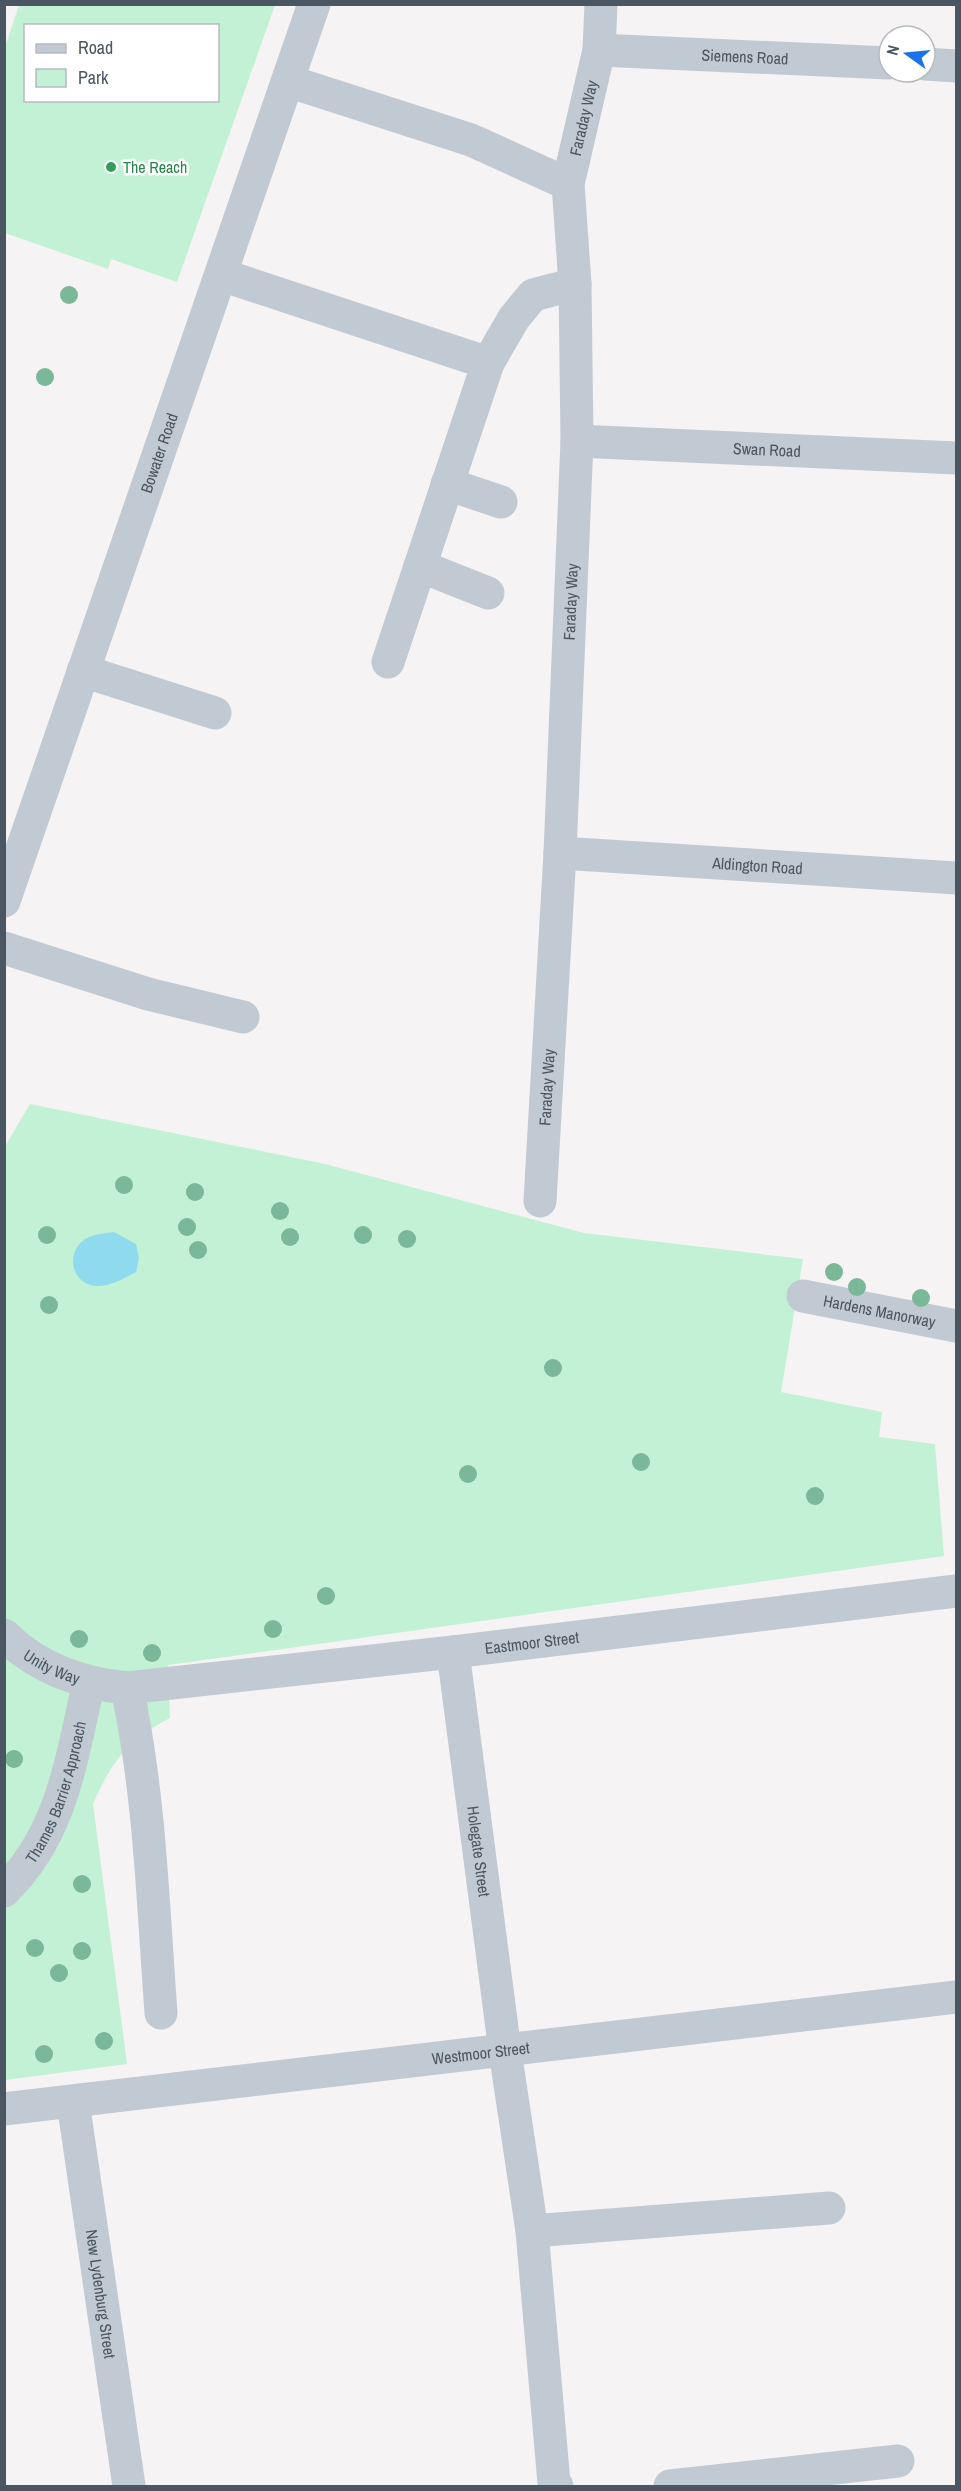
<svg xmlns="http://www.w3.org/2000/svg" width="961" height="2491" font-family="'Archivo Narrow',sans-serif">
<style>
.green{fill:#c3f1d5;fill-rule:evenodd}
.water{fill:#90daee}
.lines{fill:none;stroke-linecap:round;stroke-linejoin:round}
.minor{stroke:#c1cad2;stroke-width:33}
.tree{fill:#7bb799}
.leisure-dot{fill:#2e9e5b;stroke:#fff;stroke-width:2}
.labels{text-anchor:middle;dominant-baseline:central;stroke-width:5;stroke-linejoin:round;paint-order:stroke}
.street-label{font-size:16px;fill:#4a5661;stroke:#fff}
.leisure-label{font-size:16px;fill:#27864d;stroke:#fff;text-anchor:start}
</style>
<rect width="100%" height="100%" fill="#f5f3f3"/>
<!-- green -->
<path class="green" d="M19 5H275L177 282 111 259 108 269 5 233V47ZM26 26H218V100H26Z
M30 1104 325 1164 584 1233 803 1259 781 1392 882 1412 879 1437 935 1444 944 1556 168 1665 170 1718C128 1740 112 1761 93 1804L127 2064 5 2080 4 1148Z"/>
<!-- water -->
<path class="water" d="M114 1232 136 1244 139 1258 136 1272C125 1278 109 1287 96 1286 70 1284 65 1250 87 1238 95 1234 106 1233 114 1232Z"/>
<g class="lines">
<!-- minor -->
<g class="minor">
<path id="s1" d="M599 50 889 63"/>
<path d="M925 64 956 66"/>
<path d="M288 81 471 140 568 184"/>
<path d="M222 275 488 363"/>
<path id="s2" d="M577 441 956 458"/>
<path d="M447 484 501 502"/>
<path d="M420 566 488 593"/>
<path d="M388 662 488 363 514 318 533 295 575 284"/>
<path d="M83 671 215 713"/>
<path id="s3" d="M560 853 956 878"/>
<path id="s4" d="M4 901 314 4"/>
<path d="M4 948 148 994 243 1017"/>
<path id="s5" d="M540 1201 560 853 577 441 575 284 568 184 599 50 601 4"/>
<path id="s6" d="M803 1296 956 1326"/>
<path id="s7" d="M4 1635C37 1668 82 1684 127 1688L453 1652 956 1591"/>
<path id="s8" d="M453 1652 505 2051 532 2231 554 2483 557 2486"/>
<path d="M127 1688C150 1795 153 1905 161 2013"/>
<path id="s9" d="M4 1891C63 1833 71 1759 89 1682"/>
<path id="s10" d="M73 2102 129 2486"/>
<path id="s11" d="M4 2109 956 1997"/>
<path d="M532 2231 829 2208"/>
<path d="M670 2486 898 2461"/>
</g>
</g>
<!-- trees -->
<g class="tree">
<circle cx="69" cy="295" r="9"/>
<circle cx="45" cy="377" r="9"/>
<circle cx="124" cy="1185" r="9"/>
<circle cx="195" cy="1192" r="9"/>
<circle cx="280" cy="1211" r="9"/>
<circle cx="187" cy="1227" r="9"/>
<circle cx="47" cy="1235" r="9"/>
<circle cx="363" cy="1235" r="9"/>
<circle cx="290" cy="1237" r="9"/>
<circle cx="407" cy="1239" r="9"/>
<circle cx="198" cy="1250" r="9"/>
<circle cx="834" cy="1272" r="9"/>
<circle cx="857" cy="1287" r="9"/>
<circle cx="921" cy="1298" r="9"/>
<circle cx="49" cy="1305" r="9"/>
<circle cx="553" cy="1368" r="9"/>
<circle cx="641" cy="1462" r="9"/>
<circle cx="468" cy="1474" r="9"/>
<circle cx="815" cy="1496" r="9"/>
<circle cx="326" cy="1596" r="9"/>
<circle cx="273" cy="1629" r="9"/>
<circle cx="79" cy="1639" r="9"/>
<circle cx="152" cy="1653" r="9"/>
<circle cx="14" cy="1759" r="9"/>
<circle cx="82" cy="1884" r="9"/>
<circle cx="35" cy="1948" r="9"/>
<circle cx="82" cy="1951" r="9"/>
<circle cx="59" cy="1973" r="9"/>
<circle cx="104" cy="2041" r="9"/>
<circle cx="44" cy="2054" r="9"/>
</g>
<!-- markers -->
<circle class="leisure-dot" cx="111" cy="167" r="6"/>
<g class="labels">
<!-- street labels -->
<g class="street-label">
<text stroke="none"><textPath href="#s1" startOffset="146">Siemens Road</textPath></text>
<text stroke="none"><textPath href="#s5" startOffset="1086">Faraday Way</textPath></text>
<text stroke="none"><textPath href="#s2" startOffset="190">Swan Road</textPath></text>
<text stroke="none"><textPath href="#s4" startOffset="474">Bowater Road</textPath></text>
<text stroke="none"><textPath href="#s5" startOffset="600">Faraday Way</textPath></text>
<text stroke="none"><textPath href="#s3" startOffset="198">Aldington Road</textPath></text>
<text stroke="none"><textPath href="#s5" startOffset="114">Faraday Way</textPath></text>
<text stroke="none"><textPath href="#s6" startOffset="78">Hardens Manorway</textPath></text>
<text stroke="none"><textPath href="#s7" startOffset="544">Eastmoor Street</textPath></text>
<text stroke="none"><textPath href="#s7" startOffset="58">Unity Way</textPath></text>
<text stroke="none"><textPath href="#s9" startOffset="114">Thames Barrier Approach</textPath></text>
<text stroke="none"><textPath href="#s8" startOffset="201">Holegate Street</textPath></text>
<text stroke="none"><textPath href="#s11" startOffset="480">Westmoor Street</textPath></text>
<text stroke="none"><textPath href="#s10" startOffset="194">New Lydenburg Street</textPath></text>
</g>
<!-- leisure labels -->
<g class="leisure-label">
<text x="123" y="167">The Reach</text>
</g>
</g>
<!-- border -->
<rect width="961" height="2491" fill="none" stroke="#4a5661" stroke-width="12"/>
<!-- legend -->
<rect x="24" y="24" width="195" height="78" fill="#ffffff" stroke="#b7bbc0" stroke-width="1.5"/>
<rect x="36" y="44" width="30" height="9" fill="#c1cad2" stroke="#b7bbc0" stroke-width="1.5"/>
<text x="78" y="54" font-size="18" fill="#4a5661">Road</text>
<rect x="36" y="69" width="30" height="18" fill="#c3f1d5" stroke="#b7bbc0" stroke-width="1.5"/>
<text x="78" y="84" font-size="18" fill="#4a5661">Park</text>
<!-- north arrow -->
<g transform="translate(907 54) rotate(285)"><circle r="28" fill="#ffffff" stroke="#b7bbc0" stroke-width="1.5"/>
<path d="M0-4.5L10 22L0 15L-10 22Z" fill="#1a73e8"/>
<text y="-9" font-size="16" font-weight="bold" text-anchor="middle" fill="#4a5661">N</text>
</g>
</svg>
